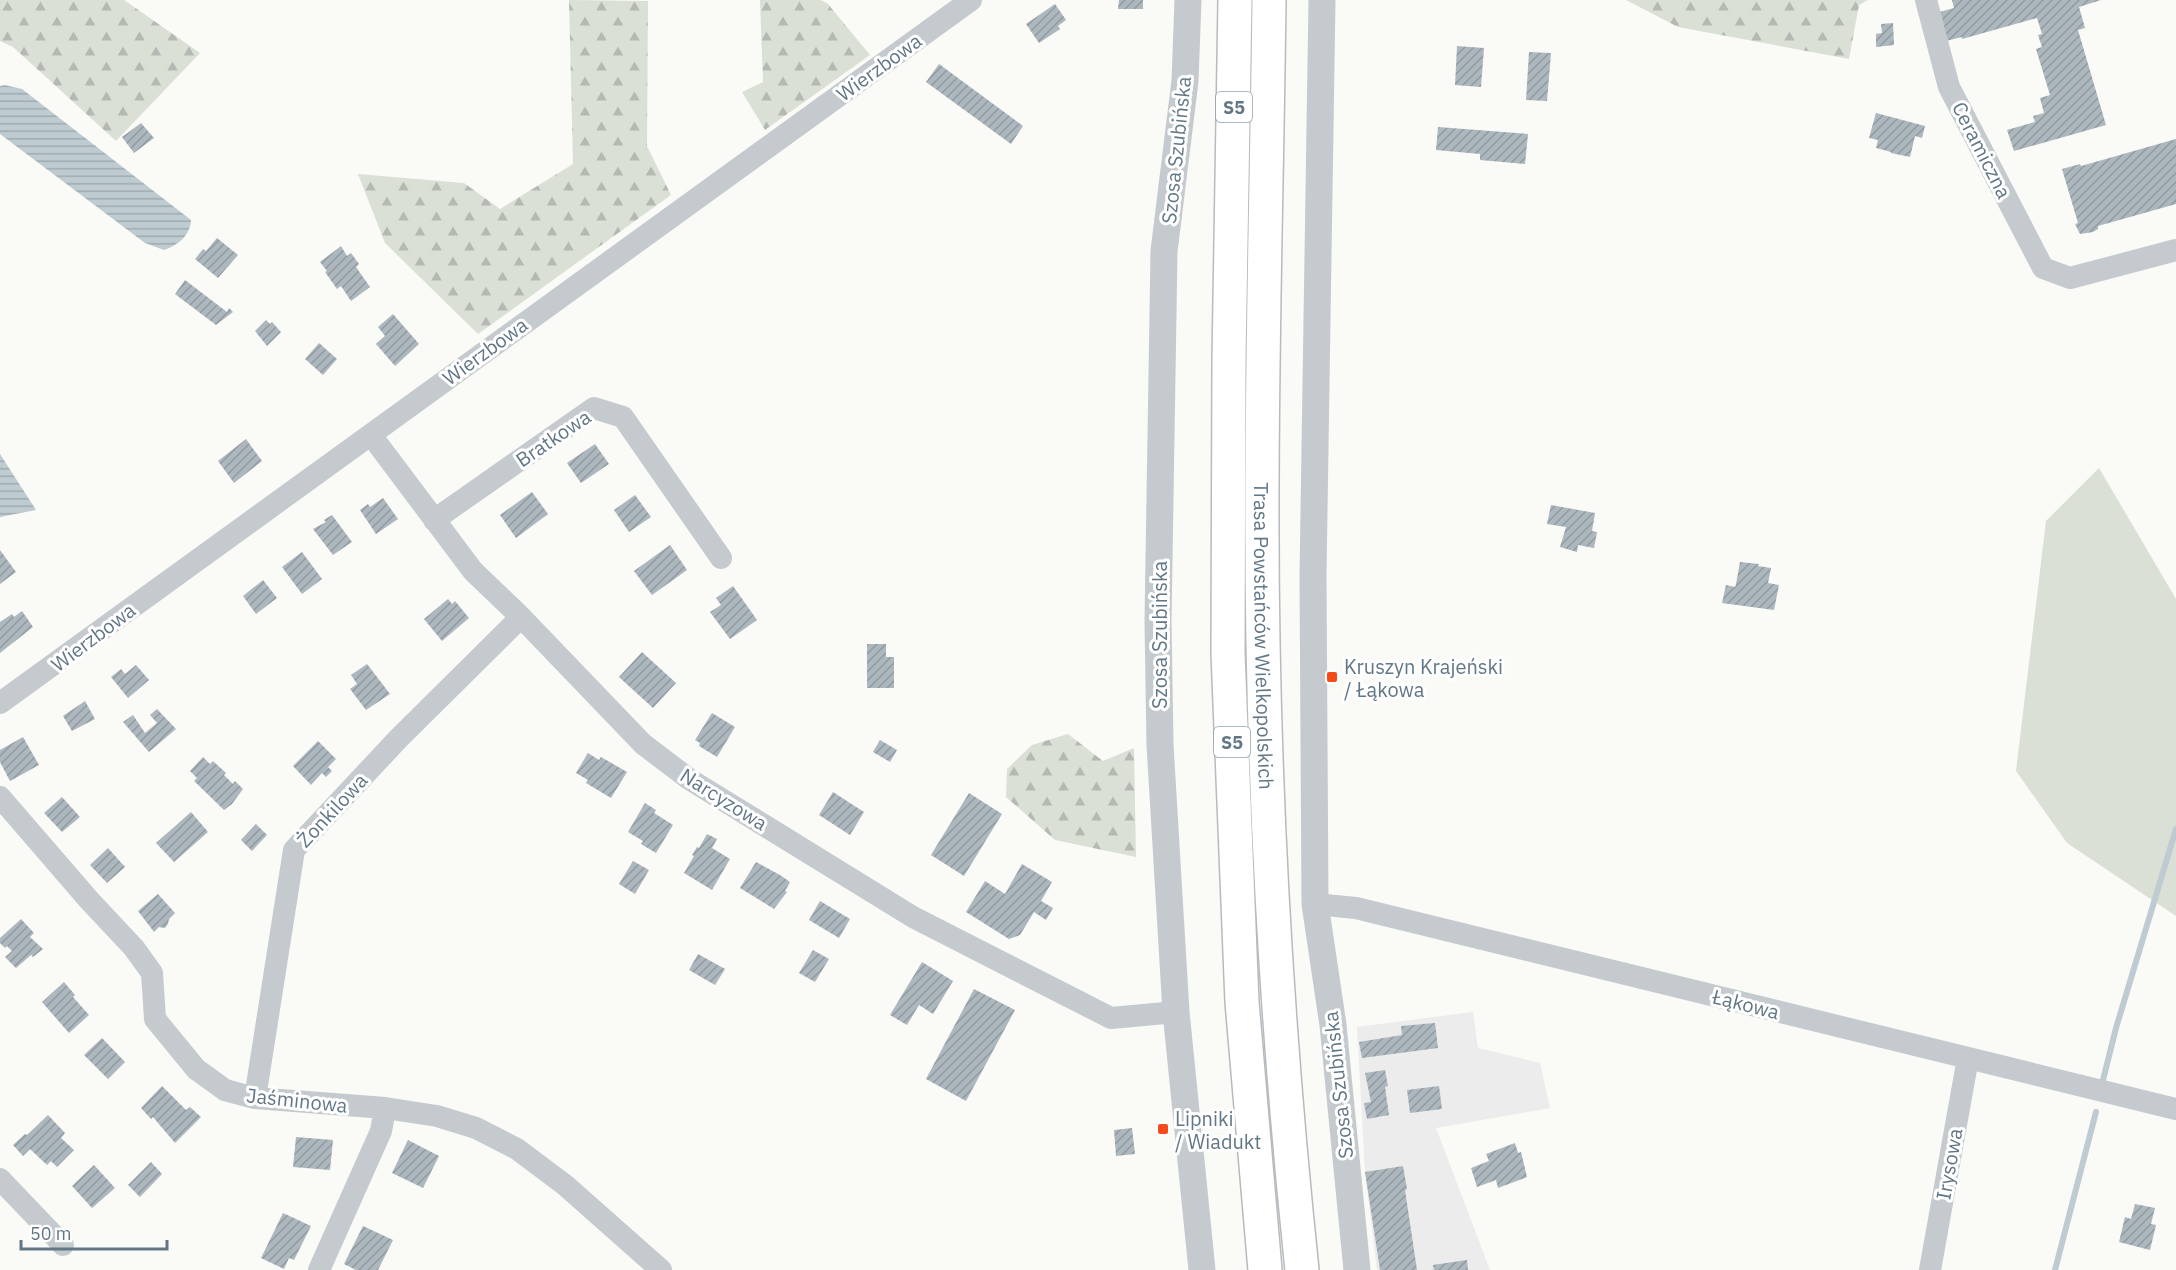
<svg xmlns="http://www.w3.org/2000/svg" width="2176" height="1270" font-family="'IBM Plex Sans',sans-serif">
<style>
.built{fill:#ebeceb}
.grass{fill:#dae0d6}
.forest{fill:url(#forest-firs)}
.water{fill:url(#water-rules)}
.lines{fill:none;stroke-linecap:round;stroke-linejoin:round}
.stream{stroke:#becbd0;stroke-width:6}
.building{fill:url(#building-hatch)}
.motorway-casing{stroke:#b6bbbf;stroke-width:36}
.minor{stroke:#c5cace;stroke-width:22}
.tertiary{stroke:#c5cace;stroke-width:27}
.motorway{stroke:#fff;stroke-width:33}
.poi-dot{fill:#f64a1b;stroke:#fff;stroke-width:2}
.labels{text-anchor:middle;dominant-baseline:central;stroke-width:6;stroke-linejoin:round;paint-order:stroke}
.shield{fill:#fff;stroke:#91a0aa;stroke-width:1.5}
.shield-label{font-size:18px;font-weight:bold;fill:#627786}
.street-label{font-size:20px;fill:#627786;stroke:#fff}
.poi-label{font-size:20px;fill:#627786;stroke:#fff;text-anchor:start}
</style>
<defs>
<pattern id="forest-firs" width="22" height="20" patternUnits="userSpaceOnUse" patternTransform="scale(1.5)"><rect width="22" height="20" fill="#dae0d6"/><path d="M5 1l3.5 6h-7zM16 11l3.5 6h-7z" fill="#b4bab3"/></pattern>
<pattern id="water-rules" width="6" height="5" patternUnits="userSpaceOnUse" patternTransform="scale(1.5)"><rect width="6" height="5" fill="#becbd0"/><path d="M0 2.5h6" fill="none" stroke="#9eaaae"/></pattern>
<pattern id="building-hatch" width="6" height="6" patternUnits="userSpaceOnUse" patternTransform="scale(1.5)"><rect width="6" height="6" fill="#adb7be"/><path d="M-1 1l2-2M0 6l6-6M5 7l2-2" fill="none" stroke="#909aa0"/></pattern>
</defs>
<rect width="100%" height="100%" fill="#fafaf7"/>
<!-- built -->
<path class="built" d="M1473 1012 1478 1048 1540 1063 1550 1108 1436 1128 1490 1270H1377L1365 1172 1357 1027Z"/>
<!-- grass -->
<path class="grass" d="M2099 468 2176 599V916L2067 843 2016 771 2046 521Z"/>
<!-- forest -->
<path class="forest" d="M0 0H124L200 53 116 141 13 47 0 41Z
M569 0 648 1 647 146 671 195 478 334 385 243 358 174 464 183 500 209 573 164Z
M760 0H821L828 4 870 55 765 130 742 92 763 82Z
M1626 0H1868L1859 5 1849 59 1678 27Z
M1068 734 1103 761 1134 748 1136 857 1055 840 1006 797 1007 769 1032 745Z"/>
<!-- water -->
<path class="water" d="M5 85 22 89 191 220C190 236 178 245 164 250L145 243 0 134V86Z
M0 454 36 510 0 517Z"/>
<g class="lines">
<!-- stream -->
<path class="stream" d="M2103 1080 2116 1028 2176 829
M2055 1270 2096 1112"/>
</g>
<!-- building -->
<path class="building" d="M1119 0H1143V9H1118Z
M1952 0H2101L2079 7 2085 28 2078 30 2106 125 2014 151 2007 130 2035 122 2033 116 2044 113 2040 98 2050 95 2036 49 2042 47 2038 35 2042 34 2037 18 1962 39V37L1946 41 1936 13 1954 8Z
M1055 4 1066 20 1058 26 1060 29 1039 43 1026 24Z
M1893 23 1894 45 1876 47V34L1882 33 1881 24Z
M1457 46 1484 48 1481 87 1455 85Z
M1529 52 1551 53 1547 101 1526 100Z
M939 64 1023 126 1011 144 926 82Z
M1876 113 1925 126 1922 138 1915 136 1910 157 1891 153V152L1876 148 1878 140 1869 138Z
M141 123 154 138 134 153 122 137Z
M1438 127 1528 134 1525 164 1480 160V154L1436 150Z
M2176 139V204L2098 226V229L2093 232 2080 234 2075 224 2078 223 2062 169 2080 164 2081 166Z
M217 238 238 255 218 278 195 259 203 249 206 251Z
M341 246 347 256 351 253 359 264 356 267 370 287 351 301 341 286 337 289 325 272 327 271 320 262Z
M185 280 227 312 229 308 233 312 216 325 175 294Z
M393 314 419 344 395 366 376 344 385 336 378 327Z
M266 320 270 324 272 322 281 332 267 346 255 331Z
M319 343 337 359 323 375 305 359Z
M246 439 262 461 234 483 218 461Z
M595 444 609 464 581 483 567 463Z
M532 492 548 514 516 538 500 515Z
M635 495 651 517 629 532 614 510Z
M383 498 398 519 376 534 360 510 368 504 370 507Z
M1551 505 1595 513 1592 531 1597 532 1594 548 1578 545 1577 552 1560 547 1566 527 1547 524Z
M332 515 352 542 333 555 313 529 326 522 324 520Z
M670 545 687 570 652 595 634 571Z
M0 550 16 572 0 584Z
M302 552 322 579 302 594 282 567Z
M1740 562 1759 564 1758 566 1771 568 1768 583 1779 585 1774 610 1722 603 1726 585 1735 587 1736 584Z
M263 580 277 598 256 614 243 596Z
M733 586 757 620 730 639 710 612 721 605 716 598Z
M448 599 452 604 455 601 469 618 442 641 424 619Z
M22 611 33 627 0 653V622L12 614 14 617Z
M867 644H886V657H894V688H867Z
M642 652 676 683 653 708 619 677Z
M367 664 390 694 366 710 350 689 357 684 351 675Z
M136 665 149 680 128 698 111 677 121 669 125 674Z
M85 701 95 719 72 731 63 716Z
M157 709 176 729 149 752 123 722 133 715 145 733 157 723 150 715Z
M712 713 735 727 717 757 699 746 700 743 695 740Z
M23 737 39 765 10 781 0 762V750Z
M880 740 897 750 890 762 873 752Z
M318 741 336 759 328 767 332 771 326 777 322 773 311 785 293 766Z
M588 753 599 760 601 757 627 772 611 798 586 783 588 780 576 773Z
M203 757 210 764 213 761 226 773 224 775 233 784 235 781 243 789 232 804 224 810 194 781 197 778 190 771Z
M833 792 864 812 850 835 819 815Z
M969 793 1002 814 964 876 931 855Z
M62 797 80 817 62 832 44 813Z
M645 803 656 810 654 813 673 825 656 853 641 844 643 841 628 832Z
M191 812 208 832 174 862 156 843Z
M256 824 267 835 252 851 241 840Z
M707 834 717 839 712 848 730 859 712 890 684 873 694 856 692 855 697 847 699 848Z
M108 848 125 867 107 883 90 865Z
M633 861 649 870 635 894 619 884Z
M756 862 780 875 790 882 785 891 787 892 774 909 740 888Z
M1022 864 1052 882 1041 901 1053 908 1046 920 1034 912 1020 935 1009 939 966 912 985 881 1005 894Z
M158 894 175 913 169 919 168 924 165 928 159 927 154 932 138 911Z
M820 901 850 919 839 938 809 920Z
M21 919 34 933 30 937 43 949 33 957 31 955 16 968 5 957 12 951 7 946 5 948 0 943V938Z
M813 950 829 959 815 982 799 973Z
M698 954 725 969 715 985 689 970Z
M922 962 953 981 933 1014 919 1005 907 1025 890 1015Z
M64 982 75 995 73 997 89 1015 69 1033 42 1002Z
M974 989 1015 1010 966 1101 926 1079Z
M1435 1023 1438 1048 1362 1058 1359 1042 1402 1035 1401 1026Z
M102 1038 125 1062 108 1079 84 1055Z
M1385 1070 1388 1086 1385 1087 1389 1115 1367 1119 1364 1103 1371 1102 1365 1073Z
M162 1086 186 1110 190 1107 201 1117 175 1143 153 1117 151 1119 141 1108Z
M1439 1086 1442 1109 1410 1113 1407 1090Z
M48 1115 65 1133 61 1138 74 1150 57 1167 51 1161 47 1165 30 1149 23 1156 13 1145 25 1134 27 1135Z
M1132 1128 1135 1154 1116 1156 1114 1130Z
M296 1137 333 1140 330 1170 293 1167Z
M408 1140 439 1156 423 1188 392 1173Z
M1515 1143 1518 1153 1521 1152 1527 1177 1498 1188 1496 1180 1477 1187 1471 1168 1489 1161 1486 1154Z
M151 1162 162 1174 140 1197 128 1185Z
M94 1165 115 1188 92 1208 72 1186Z
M1403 1166 1407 1189 1405 1190 1417 1270H1380L1365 1172Z
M2135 1204 2155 1208 2151 1224 2156 1225 2150 1250 2119 1242 2125 1217 2131 1219Z
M283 1213 311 1226 294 1260 289 1258 284 1269 261 1258Z
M363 1226 393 1240 378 1270H356L344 1264Z
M1467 1260 1468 1270H1434L1433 1265Z"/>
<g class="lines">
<!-- motorway casing -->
<g class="motorway-casing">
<g id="motorway">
<path d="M1235 0 1229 360 1228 653 1242 1002 1265 1270"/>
<path id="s1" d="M1269 0C1267 166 1262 332 1262 498 1261 756 1275 1014 1302 1270"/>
</g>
</g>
<!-- minor -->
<path class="minor" d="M1926 0 1949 87 2043 268 2070 278 2176 250
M371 435 473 571 521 617 643 744 689 779 913 917 1111 1018 1176 1012
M434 520 594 408 623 417 721 558
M0 703 971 0
M0 797 89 900 134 948 152 973 155 1019 196 1069 225 1090 255 1098 385 1108 437 1116 476 1128 517 1149 565 1185 661 1270
M1315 904 1356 908 2176 1109
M255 1098 294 850 399 738 521 617
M0 1179 63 1245
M319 1270 381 1131 385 1108
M1930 1270 1968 1058"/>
<!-- tertiary -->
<path class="tertiary" d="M1188 0 1185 81 1164 251 1158 621 1160 745 1176 1012 1202 1270
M1322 0 1313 576 1315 904 1333 1025 1357 1270"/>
<!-- motorway -->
<use href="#motorway" class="motorway"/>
</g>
<!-- markers -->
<g class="poi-dot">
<rect x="1326" y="671" width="12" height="12" rx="3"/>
<rect x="1157" y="1123" width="12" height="12" rx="3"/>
</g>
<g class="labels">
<!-- shield labels -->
<g class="shield">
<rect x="1216" y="92" width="36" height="30" rx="4.5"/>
<rect x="1214" y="727" width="36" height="30" rx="4.5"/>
</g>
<g class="shield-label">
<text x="1234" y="107">S5</text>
<text x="1232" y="742">S5</text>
</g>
<!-- street labels -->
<g class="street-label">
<text transform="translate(879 67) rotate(-36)">Wierzbowa</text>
<text transform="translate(1176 150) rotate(-84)">Szosa Szubińska</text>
<text transform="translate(1982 150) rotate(63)">Ceramiczna</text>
<text transform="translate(485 351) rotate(-36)">Wierzbowa</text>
<text transform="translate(553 438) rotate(-34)">Bratkowa</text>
<text transform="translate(1159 635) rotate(-90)">Szosa Szubińska</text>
<text stroke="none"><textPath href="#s1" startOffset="636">Trasa Powstańców Wielkopolskich</textPath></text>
<text transform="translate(93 637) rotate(-37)">Wierzbowa</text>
<text transform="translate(724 799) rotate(32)">Narcyzowa</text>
<text transform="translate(332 810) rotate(-47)">Żonkilowa</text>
<text transform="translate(1746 1004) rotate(14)">Łąkowa</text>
<text transform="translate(1338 1085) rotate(-96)">Szosa Szubińska</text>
<text transform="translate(297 1100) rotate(6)">Jaśminowa</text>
<text transform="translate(1949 1164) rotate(-80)">Irysowa</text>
</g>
<!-- poi labels -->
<g class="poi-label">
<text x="1344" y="666">Kruszyn Krajeński<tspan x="1344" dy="23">/ Łąkowa</tspan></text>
<text x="1175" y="1118">Lipniki<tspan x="1175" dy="23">/ Wiadukt</tspan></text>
</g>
</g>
<!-- scale -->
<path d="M21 1240v9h146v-9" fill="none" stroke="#627786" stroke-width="3"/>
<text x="30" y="1240" font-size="18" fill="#627786" stroke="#ffffff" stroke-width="4.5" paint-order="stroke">50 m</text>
</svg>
